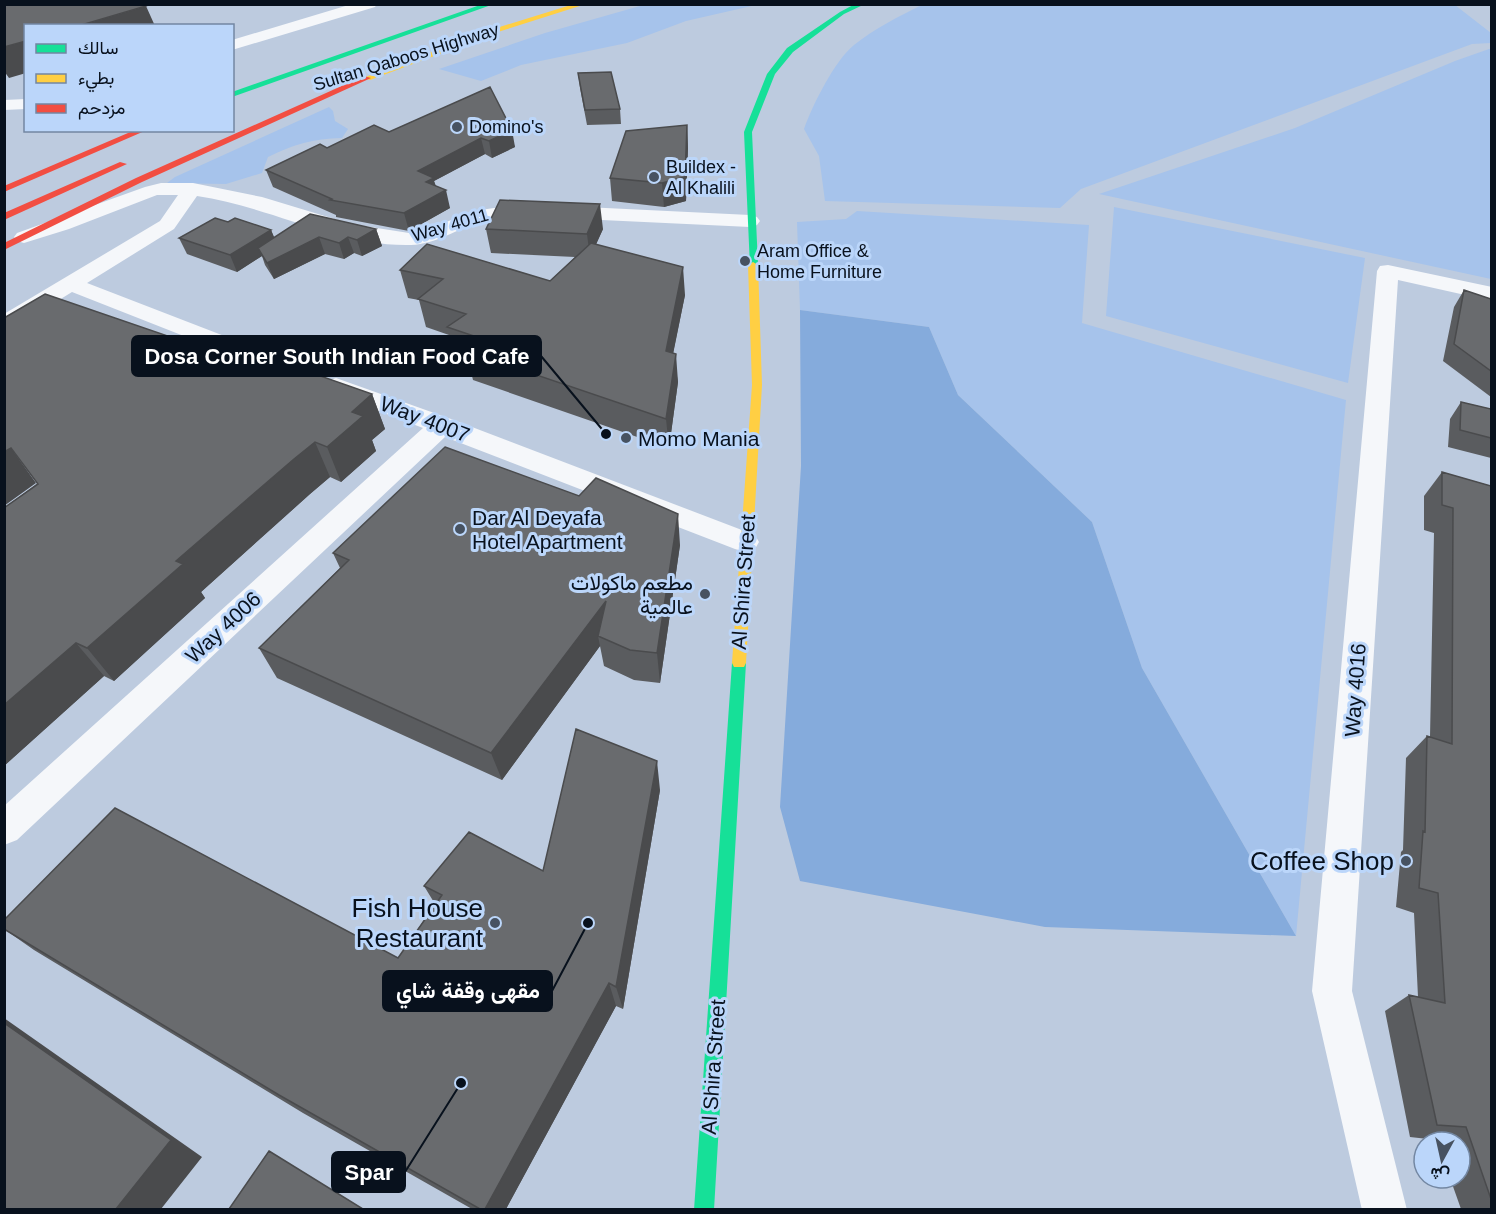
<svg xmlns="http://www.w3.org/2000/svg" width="1496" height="1214" font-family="Arial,Vazirmatn,sans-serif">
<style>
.green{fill:#a6c3eb}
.forest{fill:#85abdc}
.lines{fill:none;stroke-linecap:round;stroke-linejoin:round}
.street{fill:#f5f7fa;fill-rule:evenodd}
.fast{fill:#16e098;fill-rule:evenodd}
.slow{fill:#ffcf43;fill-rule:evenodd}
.jam{fill:#f24e42;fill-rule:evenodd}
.wall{fill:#5a5c5f}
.shaded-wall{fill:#4a4b4d}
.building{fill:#696b6e;stroke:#4a4b4d;stroke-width:1.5}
.poi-dot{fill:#475261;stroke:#bbd6fa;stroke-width:2}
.labels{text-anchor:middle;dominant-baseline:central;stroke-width:6;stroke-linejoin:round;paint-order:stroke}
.far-street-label{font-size:18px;fill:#08111d;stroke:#bbd6fa}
.far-poi-label{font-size:18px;fill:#08111d;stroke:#bbd6fa;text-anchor:start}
.street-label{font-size:21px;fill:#08111d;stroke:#bbd6fa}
.poi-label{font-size:21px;fill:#08111d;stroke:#bbd6fa;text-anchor:start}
.near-poi-label{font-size:26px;fill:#08111d;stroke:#bbd6fa;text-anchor:end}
.leader{fill:none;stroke:#08111d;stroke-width:2}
.callout-dot{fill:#08111d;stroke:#bbd6fa;stroke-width:2}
.callout{fill:#08111d;stroke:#08111d;stroke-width:2}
.callout-label{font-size:22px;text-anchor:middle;font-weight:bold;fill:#fff}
</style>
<rect width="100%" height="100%" fill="#bdcbdf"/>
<!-- green -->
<path class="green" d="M647 4 756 5 686 21 627 43 521 65 481 81 439 69 545 33Z
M922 5H1455L1491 33V43L1472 44 1081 189 1060 208 825 201 819 156 804 129C812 106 835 60 854 45 874 29 899 16 922 5Z
M1489 49H1492L1491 279 1099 194 1295 128 1455 61Z
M329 107 333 111 335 121 348 129 342 138C312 139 295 144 268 157L262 173 226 184 167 183 175 177Z
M1114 207 1365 258 1348 383 1106 316Z
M857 211 1089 225 1082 323 1346 400 1296 936 1142 668 1092 522 958 395 929 327 800 310 797 222 846 219Z"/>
<!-- forest -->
<path class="forest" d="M800 310 929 327 958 395 1092 522 1142 668 1296 936 1045 927 800 881 780 807 801 466Z"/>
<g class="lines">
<!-- street -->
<path class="street" d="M352 4H377L375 7 232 50V40Z
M26 99V109L4 110V100Z
M193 183 262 197 351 224 409 233 427 230 473 211 523 204 750 215 757 217 760 221 757 225 750 227 517 216C505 217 492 218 480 222 457 229 436 244 411 245 340 247 268 206 197 196L174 229 87 283 271 354 275 359 271 364 263 366 255 364 72 292 12 329 4 331V314L160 221 178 195H157L69 229 24 243 17 241 14 237 17 233 145 187 161 183Z
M1388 265 1492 287V301L1398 280 1352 991 1407 1210H1362L1312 991 1377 271 1380 266Z
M336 378 451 419 755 535 759 542 755 549 745 552 735 549 445 437 17 840 4 845V806L423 428 327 391 324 386 327 381Z"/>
<!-- fast -->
<path class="fast" d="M483 4H494L232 97V92Z
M855 4H865L844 14 793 52 775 74 752 132 758 265 750 267 744 132 767 74 787 48 840 12Z
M739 657 744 659 746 663 714 1210H694L732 663 734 659Z"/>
<!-- slow -->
<path class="slow" d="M574 4H586L501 31 370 80 363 78 477 34Z
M753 262 758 265 762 385 746 663 744 667H734L732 663 752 385 748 265Z"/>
<!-- jam -->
<path class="jam" d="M364 76 371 78 142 182 4 250V243L136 178Z
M135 130H147L4 192V186Z
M120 162 127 164 4 220V213Z"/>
</g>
<!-- wall -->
<path class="wall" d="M578 73 620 109 621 124 587 125 580 88Z
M490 87 515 147 492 158 485 154 434 181 436 186 450 208 409 231 336 217V215L273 187 266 170 327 148 389 132Z
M687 125 688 148 686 201 664 207 612 201 610 178Z
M228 222 271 230 274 238 376 229 382 246 362 256 354 253 344 259 325 254 274 279 265 265 262 256 237 272 187 254 179 238Z
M486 229H603L596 244 685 295 673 353 678 382 669 448 473 380 468 360 455 355 449 335 426 327 419 300 408 298 400 270 550 281 575 257 491 253Z
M1464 290 1491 299V397L1443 361 1454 307Z
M214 352 372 394 385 429 372 440 376 451 341 482 330 477 310 494 201 592 205 598 114 681 104 676 4 766V508Z
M1461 402 1491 409V458L1448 447 1450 419Z
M1442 472 1491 486V1209H1461L1450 1178H1460V1142H1438L1437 1140 1410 1137 1385 1011 1409 995 1418 997 1414 913 1396 907 1401 852 1403 850 1406 758 1427 736 1430 737 1434 533 1424 530V496Z
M680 545 660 683 634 680 604 666 600 646 502 780 277 678 259 648 340 568 333 553Z
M660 790 623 1009 616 1006 506 1209H472L303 1113 34 950 4 929 398 958 435 904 424 886 543 871Z"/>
<!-- shaded-wall -->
<path class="shaded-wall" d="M146 6 155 26H78Z
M26 41V73L9 78 4 71V47Z
M687 125 688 148 686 201 664 207 662 183Z
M512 130 515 147 492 158 489 141Z
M481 138 485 154 434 181 438 195 446 190 450 208 409 231 404 213 418 171Z
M600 204 603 229 590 258 587 234Z
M376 229 382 246 362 256 357 240Z
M271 230 278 246 258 248 262 256 237 272 230 255Z
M319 237 325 254 274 279 267 263Z
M348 237 354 253 344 259 339 243Z
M683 267 685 295 668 379 666 351Z
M676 354 678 382 669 448 666 419Z
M372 394 385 429 372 440 376 451 341 482 327 447 352 412Z
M315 442 330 477 310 494 201 592 205 598 114 681 87 648 176 561 294 459Z
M11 448 36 483 4 506V452Z
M678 514 680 545 660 683 657 653Z
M606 601 598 636 600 646 502 780 491 753Z
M76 643 104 676 4 766V705Z
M657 761 660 790 623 1009 616 987Z
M609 983 616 1006 506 1209H485Z
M4 1018 202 1157 161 1209H116L4 1023Z"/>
<!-- building -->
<path class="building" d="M4 4H144L146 6 78 26H26V41L4 47Z
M611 72 620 109 585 110 578 73Z
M490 87 512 130 489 141 481 138 418 171 434 178 426 182 446 190 404 213 330 200 332 199 266 170 320 144 327 148 374 125 389 132Z
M687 125 685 177 662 183 610 178 626 131Z
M500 200 600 204 587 234 486 229Z
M310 214 376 229 357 240 348 237 339 243 319 237 267 263 258 248Z
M215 218 228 222 235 218 271 230 230 255 179 238Z
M591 243 683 267 666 351 676 354 666 419 466 351 480 338 447 327 466 314 418 299 443 279 400 270 427 244 550 281Z
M1464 290 1491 299V371L1454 344Z
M45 294 214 352 226 343 372 394 352 412 363 416 327 447 315 442 294 459 176 561 183 564 87 648 76 643 4 705V508L38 484 11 448 4 452V318Z
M1461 402 1491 409V438L1460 430Z
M445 447 579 496 596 478 678 514 657 653 630 650 598 636 606 601 491 753 259 648 349 560 333 553Z
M1442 472 1491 486V1199L1466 1127 1437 1125 1409 995 1445 1003 1438 893 1419 888 1423 831 1425 832 1427 736 1452 744 1453 508 1442 505Z
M576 729 657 761 616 987 609 983 485 1209H480L279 1095 4 929V920L115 808 398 958 442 895 424 886 469 832 543 871Z
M4 1023 171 1140 116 1209H4Z
M269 1151 363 1209H229Z"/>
<!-- markers -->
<g class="poi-dot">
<circle cx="457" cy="127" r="6"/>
<circle cx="654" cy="177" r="6"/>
<circle cx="745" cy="261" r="6"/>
<circle cx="626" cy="438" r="6"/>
<circle cx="460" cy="529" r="6"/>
<circle cx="705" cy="594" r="6"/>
<circle cx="1406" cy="861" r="6"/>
<circle cx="495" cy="923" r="6"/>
</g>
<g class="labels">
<!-- far-street labels -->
<g class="far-street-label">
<text transform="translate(406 57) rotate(-17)">Sultan Qaboos Highway</text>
<text transform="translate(450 225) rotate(-16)">Way 4011</text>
</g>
<!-- far-poi labels -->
<g class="far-poi-label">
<text x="469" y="127">Domino's</text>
<text x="666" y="167">Buildex -<tspan x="666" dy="21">Al Khalili</tspan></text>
<text x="757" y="251">Aram Office &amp;<tspan x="757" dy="21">Home Furniture</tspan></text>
</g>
<!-- street labels -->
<g class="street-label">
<text transform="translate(425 419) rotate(21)">Way 4007</text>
<text transform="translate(743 582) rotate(-86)">Al Shira Street</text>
<text transform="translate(223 627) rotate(-43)">Way 4006</text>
<text transform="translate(1355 690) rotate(-86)">Way 4016</text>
<text transform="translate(713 1067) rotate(-86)">Al Shira Street</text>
</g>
<!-- poi labels -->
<g class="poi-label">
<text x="638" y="438">Momo Mania</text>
<text x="472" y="517">Dar Al Deyafa<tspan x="472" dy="24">Hotel Apartment</tspan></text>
<text x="693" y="582" text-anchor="end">مطعم ماكولات<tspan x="693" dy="24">عالمية</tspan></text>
</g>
<!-- near-poi labels -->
<g class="near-poi-label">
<text x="1394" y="861">Coffee Shop</text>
<text x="483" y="908">Fish House<tspan x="483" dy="30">Restaurant</tspan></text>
</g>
</g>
<!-- callouts -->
<path class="leader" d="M606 434L541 356M588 923L552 991M461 1083L405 1172"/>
<g class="callout-dot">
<circle cx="606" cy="434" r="6"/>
<circle cx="588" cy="923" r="6"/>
<circle cx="461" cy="1083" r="6"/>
</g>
<g class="callout">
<rect x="132" y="336" width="409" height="40" rx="6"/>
<rect x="383" y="971" width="169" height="40" rx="6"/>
<rect x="332" y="1152" width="73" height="40" rx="6"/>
</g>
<g class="callout-label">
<text x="337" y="364">Dosa Corner South Indian Food Cafe</text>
<text x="468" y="998">مقهى وقفة شاي</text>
<text x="369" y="1180">Spar</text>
</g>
<!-- border -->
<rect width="1496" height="1214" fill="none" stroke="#08111d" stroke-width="12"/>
<!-- legend -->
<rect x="24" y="24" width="210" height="108" fill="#bbd6fa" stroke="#7387a2" stroke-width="1.5"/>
<rect x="36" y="44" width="30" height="9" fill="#16e098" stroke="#7387a2" stroke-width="1.5"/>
<text x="78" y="54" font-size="18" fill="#08111d">سالك</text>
<rect x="36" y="74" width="30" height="9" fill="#ffcf43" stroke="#7387a2" stroke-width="1.5"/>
<text x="78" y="84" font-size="18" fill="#08111d">بطيء</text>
<rect x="36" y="104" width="30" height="9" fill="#f24e42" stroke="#7387a2" stroke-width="1.5"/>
<text x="78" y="114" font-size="18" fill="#08111d">مزدحم</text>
<!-- north arrow -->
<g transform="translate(1442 1160) rotate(188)"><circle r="28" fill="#bbd6fa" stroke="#7387a2" stroke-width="1.5"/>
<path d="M0-4.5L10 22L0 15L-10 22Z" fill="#475261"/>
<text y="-9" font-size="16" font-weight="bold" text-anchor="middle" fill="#08111d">ش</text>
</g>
</svg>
